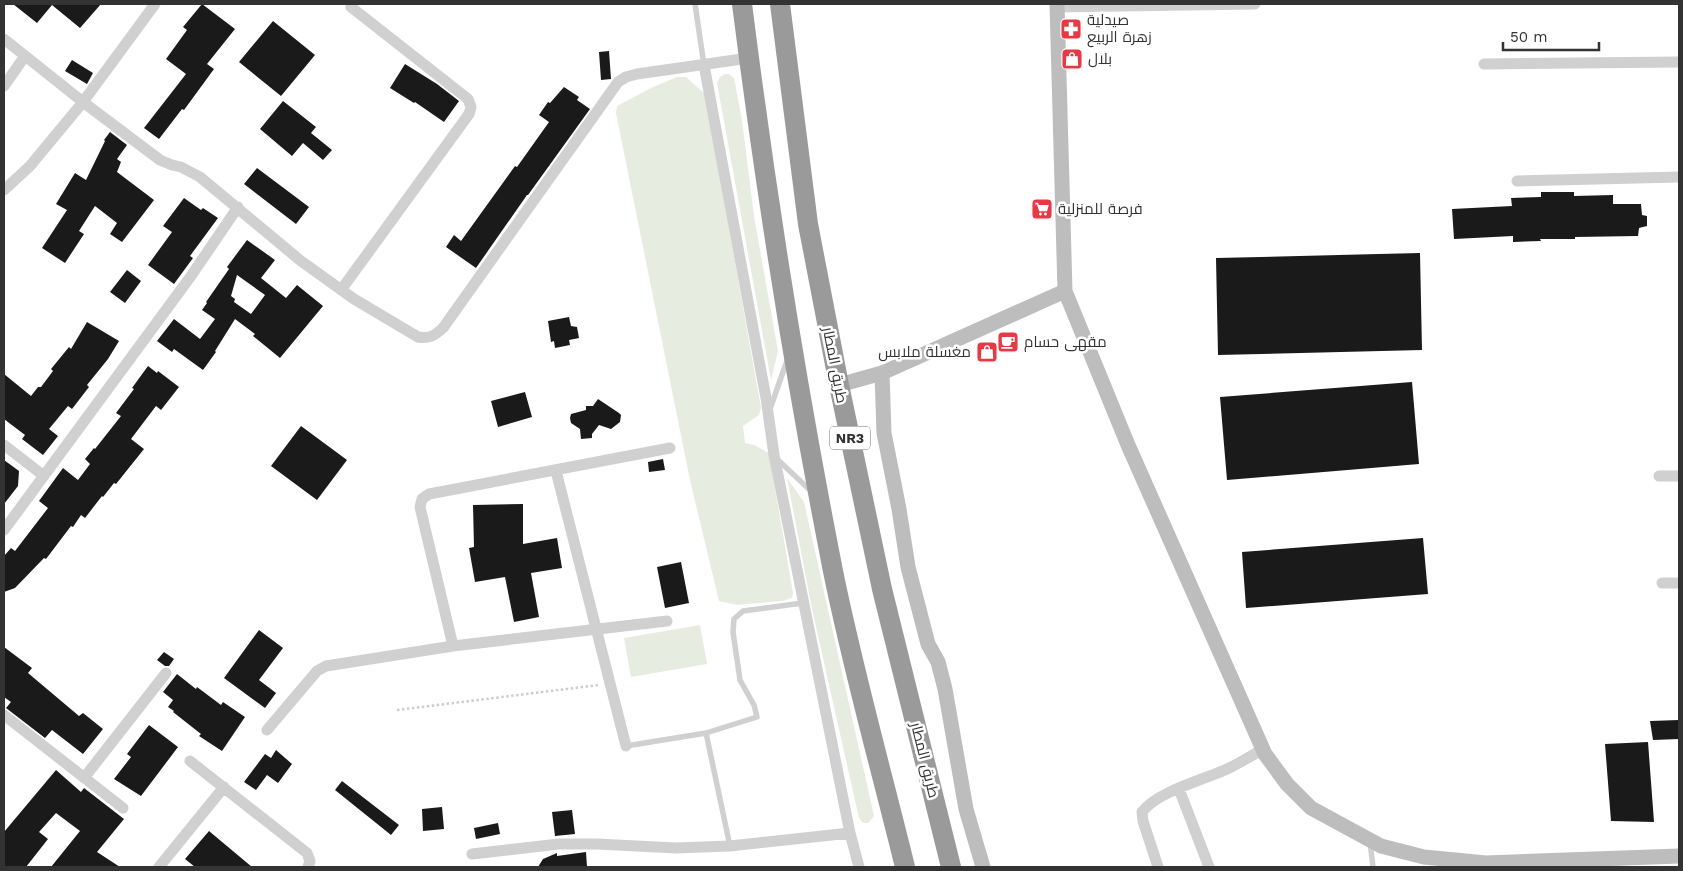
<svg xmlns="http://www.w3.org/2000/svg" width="1683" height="871" font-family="'Work Sans',Cairo,sans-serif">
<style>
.green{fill:#e6ecdf}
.building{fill:#1a1a1a;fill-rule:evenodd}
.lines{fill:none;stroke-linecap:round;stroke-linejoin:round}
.path{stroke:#cdcdcd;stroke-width:2.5;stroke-dasharray:2.5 2.5;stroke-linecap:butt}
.lane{stroke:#d0d0d0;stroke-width:5.5}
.street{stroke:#d0d0d0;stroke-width:11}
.secondary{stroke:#bdbdbd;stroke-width:15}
.highway{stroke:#9a9a9a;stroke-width:20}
.labels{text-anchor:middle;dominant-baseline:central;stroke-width:5;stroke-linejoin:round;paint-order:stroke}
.shield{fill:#fff;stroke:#707070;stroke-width:1}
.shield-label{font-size:14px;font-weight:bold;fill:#333}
.poi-label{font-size:15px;fill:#333;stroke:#fff;text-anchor:start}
.street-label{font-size:15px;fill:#333;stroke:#fff}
</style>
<rect width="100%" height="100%" fill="#fff"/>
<!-- green -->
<path class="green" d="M725 74H729L734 78 735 83 742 120 754 216 778 351 771 380 717 83 720 77Z
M677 77H686L705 94 761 408 759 415 743 426 745 443 754 445 769 453 793 593 792 598 782 601 737 605 719 601 690 480 616 113 617 106 651 88Z
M787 478 804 502 874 816 868 823H863L859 818 812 609Z
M700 625 707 664 631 677 624 638Z"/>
<!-- building -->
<path class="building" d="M13 4H101L80 28 52 5 37 23Z
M202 4 235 29 207 64 214 69 184 110 182 109 159 139 144 128 186 74 166 59 187 30 183 27Z
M273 21 315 55 281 96 239 62Z
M609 51 611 79 601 80 599 52Z
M72 60 93 73 87 84 65 71Z
M405 64 437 84 459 101 444 122 415 102 414 103 390 88Z
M564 87 579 97 577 100 590 109 528 195H527L476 268 446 247 454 235 461 241 515 166 517 167 549 122 539 115 548 102 550 103Z
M283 101 316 127 311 133 332 150 323 160 303 143 292 156 260 129Z
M110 132 127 145 117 159 121 162 117 172 154 200 122 242 110 234 117 223 95 206 79 231 84 234 65 263 42 248 67 210 56 204 75 173 86 180 105 141 104 140Z
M257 168 309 207 296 224 244 184Z
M1541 192H1574V196L1613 195V204H1641L1642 215 1647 216V226L1639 228 1638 236 1575 237V239H1540L1541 241 1513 242V236L1454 239 1452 209 1512 206 1511 198 1541 197Z
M184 198 201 210 203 208 218 218 190 256 193 258 174 284 148 265 172 232 163 226Z
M247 240 275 260 261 278 286 298 297 285 323 306 280 358 253 336 255 334 235 319 215 351 216 352 203 370 174 349 172 352 157 341 174 319 200 339 215 319 202 310 207 303 206 302 229 269 227 267ZM237 275 265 295 251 314 234 302 235 299 231 296Z
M1420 253 1422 350 1218 355 1216 258Z
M127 270 141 281 125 303 110 292Z
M569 317 571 326 577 327 579 338 569 340 570 345 555 348 554 341 551 342 548 321Z
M87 322 119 341 108 359 87 385 89 387 72 409 68 406 49 429 58 436 43 455 22 439 25 435 4 419V374L31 396 38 387H41L53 371 51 369 69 347 71 349Z
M148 366 157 373 158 371 179 387 161 410 156 406 131 439 144 449 116 484 114 483 103 497 102 496 85 518 81 515 73 527 71 526 46 559 44 558 15 588 4 592V556L11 548 15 551 48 508 39 501 63 468 78 480 90 464 85 459 94 448 95 449 121 416 116 413 134 389 132 388Z
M1412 382 1419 464 1227 480 1220 397Z
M525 392 532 417 498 427 491 401Z
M598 399 619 413 621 415 620 422 611 429 599 425 592 434V438L581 439 580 429 571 423 570 418 571 414 586 410V406H593Z
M301 426 347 460 317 500 271 466Z
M663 459 665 470 649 472 648 462Z
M4 460 19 471 18 486 4 504Z
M523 504V544L557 538 562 568 531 573 539 617 514 622 505 577 475 582 469 548 474 547 473 505Z
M1423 538 1428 594 1246 608 1242 552Z
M681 562 689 603 665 608 657 567Z
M259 630 283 648 259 680 276 693 265 708 224 678Z
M4 647 32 668 28 673 79 716 83 713 103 729 83 754 52 730 45 738 6 708 11 702 4 697Z
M164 652 174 659 169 666H165L157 660Z
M177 674 196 689 197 687 221 705 223 702 245 717 222 751 199 736 201 734 173 712 174 711 168 707 173 700 163 692Z
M1679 720V739L1653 740 1650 721Z
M149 725 178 747 141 796 114 779 131 757 127 754Z
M1648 742 1654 822 1611 821 1605 744Z
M276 750 292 764 278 783 267 775 256 790 244 782 265 754 271 758Z
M56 770 81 792 84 788 124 819 97 852 120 867H51L80 831 56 813 39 832 48 839 26 867H4V832Z
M342 781 399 825 391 835 335 790Z
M442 807 444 829 423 831 422 809Z
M572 810 575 834 555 836 552 812Z
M498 823 500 834 476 839 474 828Z
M209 831 252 867H195L185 859Z
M586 852 587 867H538L543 859 557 853V856Z"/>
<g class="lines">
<!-- path -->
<path class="path" d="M397 710 599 685"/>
<!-- lane -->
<path class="lane" d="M695 4 704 65
M770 409 788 358
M777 459 812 492
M706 733 730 846
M626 746 706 733 757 717 754 705 740 680 733 632 734 619 743 611 803 603
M1370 842 1373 867"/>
<!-- street -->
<path class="street" d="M1057 7 1255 4
M4 39 83 102 160 160 172 165 181 167 200 177 301 261 354 299 418 337C429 339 434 336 443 328L618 82 626 77 637 74 749 58
M1484 64 1679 62
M704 65 766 398 774 455 850 833 859 867
M4 86 25 56
M1517 181 1679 177
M4 190 30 166 83 102 155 4
M341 290 469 114 471 107 468 99 351 7
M4 445 44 476
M556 471 626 746
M1659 476H1679
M4 530 191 276 238 207
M1662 583H1679
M453 646 420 507 422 499 429 494 670 448
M4 715 123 808
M267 730 317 671 326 666 453 646 667 621
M190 761 307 853 310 861 308 867
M84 778 166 673
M1179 789 1209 867
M472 854 559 844H597L676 848 730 846 850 833
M159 867 224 787
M1158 867 1143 821 1142 812C1157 792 1202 780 1225 770 1238 764 1251 756 1263 749"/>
<!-- secondary -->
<path class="secondary" d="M1057 4 1065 291 1128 445 1265 754 1287 784 1311 808 1381 846 1424 857 1486 863 1679 856
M882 373 884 433 899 509 908 567 928 644 938 662 945 689 966 809 983 867
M839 385 882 373 1065 291"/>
<!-- highway -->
<path class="highway" d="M742 4C766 194 796 383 833 571 853 670 881 769 905 867
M780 4 808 224 839 385 882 589 951 867"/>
</g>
<!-- icons -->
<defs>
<g id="pharmacy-square" transform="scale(1.125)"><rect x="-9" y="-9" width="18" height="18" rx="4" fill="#e63946" stroke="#fff"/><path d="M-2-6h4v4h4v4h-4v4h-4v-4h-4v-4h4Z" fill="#fff"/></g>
<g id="shop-square" transform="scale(1.125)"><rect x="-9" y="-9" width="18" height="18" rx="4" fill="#e63946" stroke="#fff"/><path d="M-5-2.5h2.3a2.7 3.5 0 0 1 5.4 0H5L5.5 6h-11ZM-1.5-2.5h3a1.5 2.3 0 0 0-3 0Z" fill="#fff"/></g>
<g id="supermarket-square" transform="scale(1.125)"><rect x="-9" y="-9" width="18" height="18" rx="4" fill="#e63946" stroke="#fff"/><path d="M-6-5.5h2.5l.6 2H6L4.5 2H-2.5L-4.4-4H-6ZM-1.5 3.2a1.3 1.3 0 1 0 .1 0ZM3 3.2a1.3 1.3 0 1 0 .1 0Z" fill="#fff"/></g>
<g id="cafe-square" transform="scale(1.125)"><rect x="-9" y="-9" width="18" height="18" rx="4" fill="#e63946" stroke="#fff"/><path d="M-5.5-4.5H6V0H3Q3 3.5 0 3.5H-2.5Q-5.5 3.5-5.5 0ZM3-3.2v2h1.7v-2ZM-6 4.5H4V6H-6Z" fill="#fff"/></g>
</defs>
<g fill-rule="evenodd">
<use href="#pharmacy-square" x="1071" y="29"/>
<use href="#shop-square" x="1072" y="59"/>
<use href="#supermarket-square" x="1042" y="209"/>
<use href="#cafe-square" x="1008" y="342"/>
<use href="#shop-square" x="987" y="352"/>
</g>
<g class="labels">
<!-- shield labels -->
<rect class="shield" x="830" y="426.5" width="40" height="23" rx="4"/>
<g class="shield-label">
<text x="850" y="438">NR3</text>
</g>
<!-- poi labels -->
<g class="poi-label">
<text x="1087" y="20">صيدلية<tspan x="1087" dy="17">زهرة الربيع</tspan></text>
<text x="1088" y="59">بلال</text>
<text x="1058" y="209">فرصة للمنزلية</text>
<text x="1024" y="342">مقهى حسام</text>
<text x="971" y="352" text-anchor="end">مغسلة ملابس</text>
</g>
<!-- street labels -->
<g class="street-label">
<text transform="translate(835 365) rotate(79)">طريق المطار</text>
<text transform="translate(925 760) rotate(76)">طريق المطار</text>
</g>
</g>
<!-- border -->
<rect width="1683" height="871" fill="none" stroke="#333333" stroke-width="10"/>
<!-- scale -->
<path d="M1503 42v8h96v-8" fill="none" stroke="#333333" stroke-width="2.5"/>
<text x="1510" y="42" font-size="15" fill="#333333" stroke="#ffffff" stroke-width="4" paint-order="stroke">50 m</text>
</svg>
